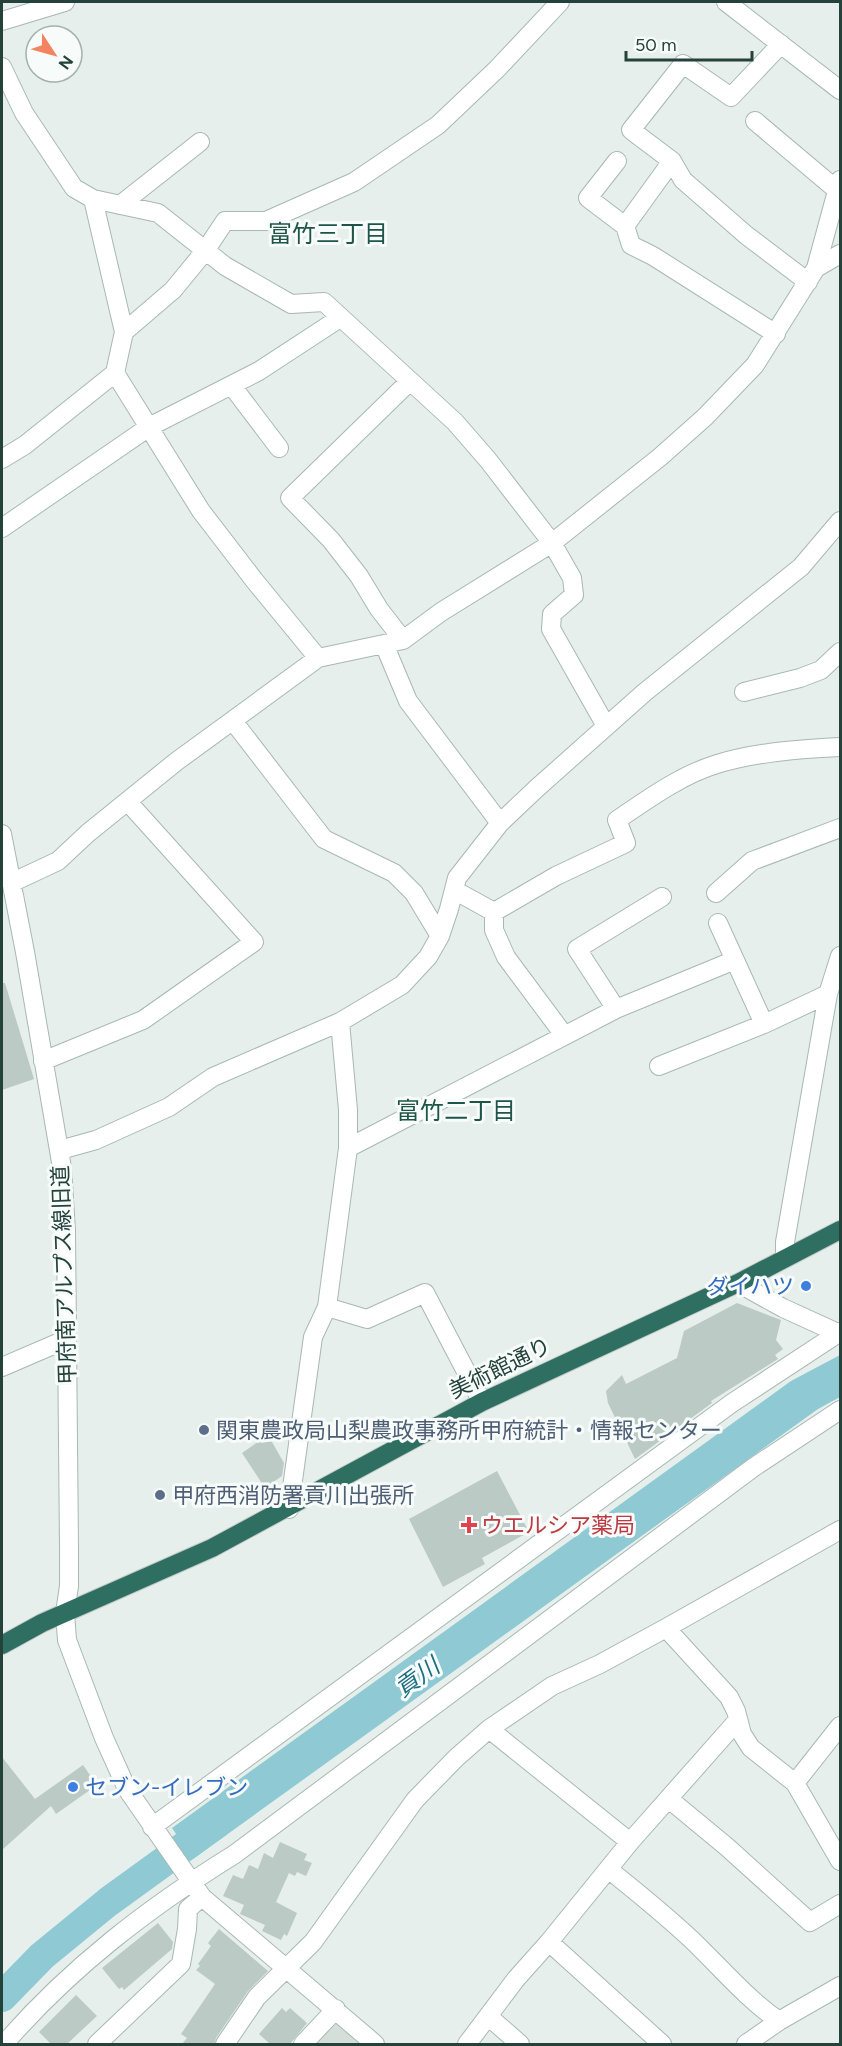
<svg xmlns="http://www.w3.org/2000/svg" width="842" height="2046" font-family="Figtree,'Noto Sans JP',sans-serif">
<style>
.built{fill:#d4dfda}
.water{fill:#8ec9d4}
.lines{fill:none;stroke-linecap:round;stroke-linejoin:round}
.river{stroke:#8ec9d4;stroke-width:30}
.building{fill:#bbcac4}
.minor-casing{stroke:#a8b8b2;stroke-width:20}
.highway-casing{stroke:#c2cac8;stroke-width:20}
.minor{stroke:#fff;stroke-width:18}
.highway{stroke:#2f6f62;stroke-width:18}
.shop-dot{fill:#3f7fe0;stroke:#f7fbf9;stroke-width:2}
.service-dot{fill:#5c6f8a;stroke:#f7fbf9;stroke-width:2}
.health-dot{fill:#e0444e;stroke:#f7fbf9;stroke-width:2}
.labels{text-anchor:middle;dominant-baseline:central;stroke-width:6;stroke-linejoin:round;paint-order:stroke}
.street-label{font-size:22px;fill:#24423a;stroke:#f7fbf9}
.shop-label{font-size:22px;fill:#366cbe;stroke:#f7fbf9;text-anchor:end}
.service-label{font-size:22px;fill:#4e5e75;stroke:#f7fbf9;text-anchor:start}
.health-label{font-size:22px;fill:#be3a42;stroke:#f7fbf9;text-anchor:start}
.neighbourhood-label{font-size:24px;fill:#1f5548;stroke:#f7fbf9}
.water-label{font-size:24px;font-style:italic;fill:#1c6f80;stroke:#f7fbf9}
</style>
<rect width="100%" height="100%" fill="#e6efeb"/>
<!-- built -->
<path class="built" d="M336 2009 375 2044H303Z"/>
<!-- water -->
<path class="water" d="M840 1355V1397L818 1409 193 1859 172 1828 791 1381Z"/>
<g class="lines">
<!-- river -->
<path class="river" d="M2 1997 42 1956 108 1902 217 1823"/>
</g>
<!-- building -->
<path class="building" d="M2 983H5L34 1079 2 1090Z
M737 1303 781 1320 776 1340 783 1349 775 1355 778 1359 711 1401 712 1403 635 1459 608 1403 606 1391 622 1375 626 1384 677 1358 684 1331Z
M268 1435 284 1463 282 1476 265 1488 242 1453Z
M497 1471 529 1532 482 1558 485 1564 443 1587 409 1519Z
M2 1757 35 1799 83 1765 97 1785 56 1814 51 1806 2 1850Z
M280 1842 307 1854 304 1860 312 1863 306 1876 297 1872 295 1876 289 1873 276 1902 297 1913 287 1936 284 1934 281 1940 262 1931 265 1925 240 1914 244 1905 223 1896 233 1875 243 1879 249 1865 258 1869 264 1853 273 1858Z
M158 1923 173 1942 172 1949 124 1990 122 1987 119 1989 102 1968Z
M219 1929 268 1971 248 1991 216 2038 214 2044H182L187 2038 181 2034 215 1984 196 1970 200 1966 198 1964 211 1946 208 1943Z
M76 1995 97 2016 67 2044H51L39 2032Z
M282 2008 286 2012 290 2008 307 2023 290 2044H270L259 2034Z"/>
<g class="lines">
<!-- minor casing -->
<g class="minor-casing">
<path id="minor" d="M726 2 840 90
M2 21 65 2
M781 44 731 97 683 64 631 130 672 161 683 180 746 235 808 282
M2 67 24 113 74 188 93 199 158 213 225 266 291 304 324 302 455 422 488 460 552 543 572 578 574 595 552 614 551 629 606 726
M755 121 837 190
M617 161 588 198 625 226 631 245 653 256 776 334
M120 205 200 142
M625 226 672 161
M816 268 840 180
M124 332 173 290 205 251 225 221H266L354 182 438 125 497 69 560 2
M115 373 201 511 254 580 318 658
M232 386 279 448
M2 459 25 445 115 373 124 332 93 199
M2 528 149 427 259 371 340 318
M403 640 379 609 359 576 331 540 290 498 410 381
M384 644 408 701 500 823
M744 692 800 678 821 670 840 652
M233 721 324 839 394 873 414 893 440 936
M2 834 25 952 62 1168 66 1231 69 1547V1586L65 1613 67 1640 104 1738 127 1789 202 1897 375 2044
M11 883 58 861 88 833 177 761 318 658 403 640 441 612 552 543 660 457 705 417 755 365 816 268 840 254
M454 890 494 912 556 876 626 843 617 820C648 799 681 775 717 764 757 752 800 749 840 747
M716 893 752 861 840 828
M494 912V930L506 957 564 1035
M718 923 764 1024
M616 1009 577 949 662 897
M43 1061 143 1020 254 942 128 802
M659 1066 764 1024 828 994
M348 1148 616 1009 735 960
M60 1150 96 1140 169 1107 213 1077 340 1022 402 985 428 957 440 936 449 909 457 878 500 823 537 788 645 692 801 567 840 521
M785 1258V1242L828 994 840 956
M738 1283 783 1308 840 1334
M327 1307 367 1319 425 1293 482 1402
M2 1367 67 1339
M289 1509 313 1337 327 1307 348 1148V1110L340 1022
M666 1628 729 1697 736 1711 742 1734 751 1748 795 1783 840 1861
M489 1729 630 1842
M795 1783 840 1726
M669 1799 727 1847 810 1922 840 1904
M152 1827 732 1403 840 1332
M608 1869C637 1892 665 1915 692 1940 721 1968 746 1998 779 2021
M549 1942 662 2044
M489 2017 520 2044
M4 2044C71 1967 148 1908 235 1854L754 1467 840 1410
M97 2044 181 1964 187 1929 188 1909 202 1897
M225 2044 257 1997 313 1942 415 1800 456 1758 489 1729 552 1686 600 1664 666 1628 840 1530
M303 2044 336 2009
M467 2044 516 1979 549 1942 630 1842 737 1721
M746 2044 779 2021 840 1986"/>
</g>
<!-- highway casing -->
<g class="highway-casing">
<path id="highway" d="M2 1645 42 1623 212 1548 482 1402 738 1283 840 1230"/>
</g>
<!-- minor -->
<use href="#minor" class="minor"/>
<!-- highway -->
<use href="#highway" class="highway"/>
</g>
<!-- markers -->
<g class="shop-dot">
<circle cx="806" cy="1286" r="6"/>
<circle cx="73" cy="1787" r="6"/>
</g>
<g class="service-dot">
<circle cx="204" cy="1430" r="6"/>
<circle cx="160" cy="1495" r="6"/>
</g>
<path class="health-dot" d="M466 1516h6v6h6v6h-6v6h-6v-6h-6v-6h6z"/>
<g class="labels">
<!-- street labels -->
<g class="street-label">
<text transform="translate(64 1275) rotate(-92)">甲府南アルプス線旧道</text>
<text transform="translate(500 1368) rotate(-26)">美術館通り</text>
</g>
<!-- shop labels -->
<g class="shop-label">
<text x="794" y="1286">ダイハツ</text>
<text x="85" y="1787" text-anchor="start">セブン-イレブン</text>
</g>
<!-- service labels -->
<g class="service-label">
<text x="216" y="1430">関東農政局山梨農政事務所甲府統計・情報センター</text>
<text x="172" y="1495">甲府西消防署貢川出張所</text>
</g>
<!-- health labels -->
<g class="health-label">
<text x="481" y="1525">ウエルシア薬局</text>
</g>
<!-- neighbourhood labels -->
<g class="neighbourhood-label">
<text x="328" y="233">富竹三丁目</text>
<text x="456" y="1110">富竹二丁目</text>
</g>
<!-- water labels -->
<g class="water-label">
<text transform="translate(417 1677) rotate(-36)">貢川</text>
</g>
</g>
<!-- border -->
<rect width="842" height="2046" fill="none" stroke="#24423a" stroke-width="6"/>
<!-- north arrow -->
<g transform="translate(54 54) rotate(126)"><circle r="28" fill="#f7fbf9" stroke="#a3b1ad" stroke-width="1.5"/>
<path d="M0-4.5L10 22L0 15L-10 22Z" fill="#f4845f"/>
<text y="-9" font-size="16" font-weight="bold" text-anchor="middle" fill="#24423a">N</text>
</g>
<!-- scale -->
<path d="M626 51v9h126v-9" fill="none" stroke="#24423a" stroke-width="3"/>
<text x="635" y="51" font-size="18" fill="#24423a" stroke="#f7fbf9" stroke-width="4.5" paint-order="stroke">50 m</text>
</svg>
